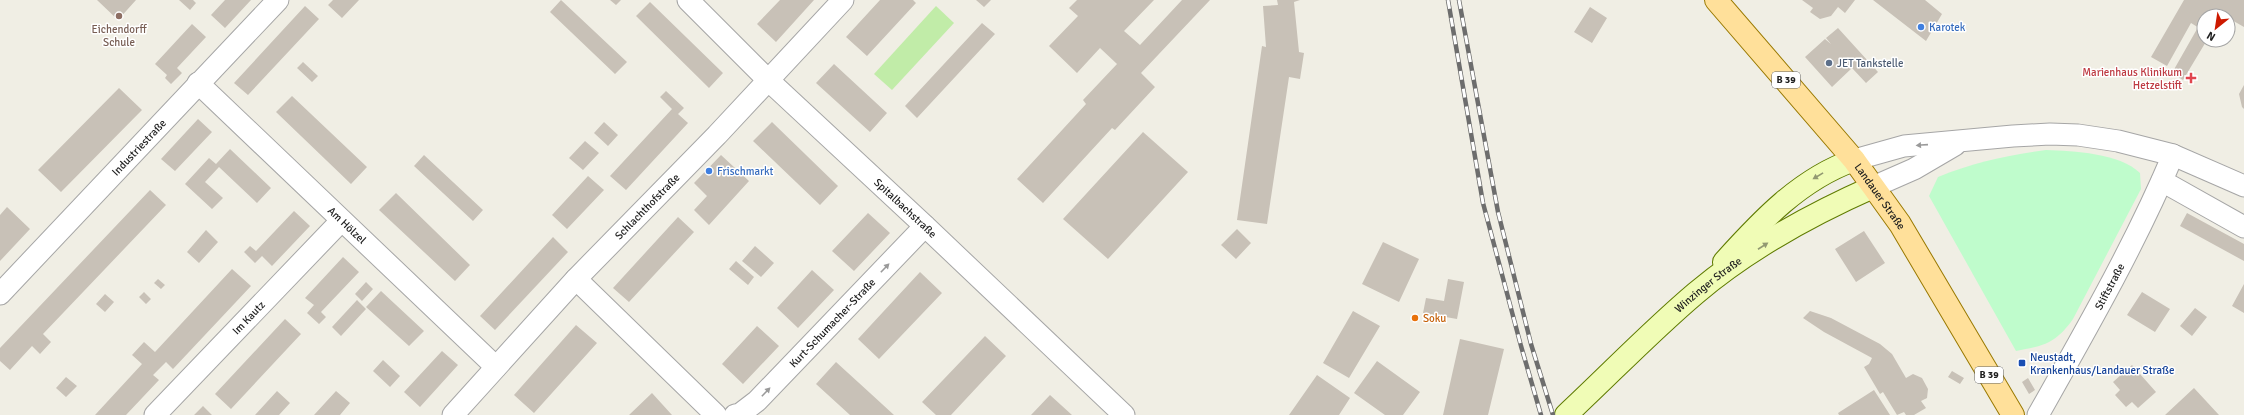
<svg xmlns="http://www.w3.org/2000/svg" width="2244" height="415" font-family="Signika,sans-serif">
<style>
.grass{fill:#c1eca8}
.park{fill:#bffccc}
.building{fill:#c8c1b7}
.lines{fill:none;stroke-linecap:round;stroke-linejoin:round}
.street-casing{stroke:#a6a6a6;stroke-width:23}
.secondary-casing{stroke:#5f7b00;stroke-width:24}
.primary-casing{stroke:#997900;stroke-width:24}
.street{stroke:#fff;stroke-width:21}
.secondary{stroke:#f0fcb6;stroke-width:22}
.primary{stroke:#ffe09a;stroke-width:22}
.rail-casing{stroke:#6d6d6d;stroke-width:4.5}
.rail{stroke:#fff;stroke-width:3;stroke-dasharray:9;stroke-linecap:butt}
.oneway{fill:#9a9a9a}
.oneway2{fill:#929972}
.education-dot{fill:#8d6e63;stroke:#fff;stroke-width:1.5}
.shop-dot{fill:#3f7fe0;stroke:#fff;stroke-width:1.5}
.service-dot{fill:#5c6f8a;stroke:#fff;stroke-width:1.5}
.health-dot{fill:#e0444e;stroke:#fff;stroke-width:1.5}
.food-dot{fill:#e8710a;stroke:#fff;stroke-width:1.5}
.transit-dot{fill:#1a4fb4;stroke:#fff;stroke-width:1.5}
.labels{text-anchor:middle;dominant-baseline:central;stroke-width:3;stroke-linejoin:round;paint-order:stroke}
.shield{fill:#fff;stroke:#626262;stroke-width:1}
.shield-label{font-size:10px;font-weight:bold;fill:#1f1f1f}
.shop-label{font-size:11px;fill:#366cbe;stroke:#fff;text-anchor:start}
.education-label{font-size:11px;fill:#785e54;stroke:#fff}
.service-label{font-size:11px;fill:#4e5e75;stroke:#fff;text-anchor:start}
.health-label{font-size:11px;fill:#be3a42;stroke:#fff;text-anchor:end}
.street-label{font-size:11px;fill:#1f1f1f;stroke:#fff}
.food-label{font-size:11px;fill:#c56008;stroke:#fff;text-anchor:start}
.transit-label{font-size:11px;fill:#164399;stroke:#fff;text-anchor:start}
</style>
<rect width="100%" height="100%" fill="#f0eee4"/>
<!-- grass -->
<path class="grass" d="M936 6 954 23 892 90 874 74Z"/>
<!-- park -->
<path class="park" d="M2046 150C2074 151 2119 153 2140 173L2141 189 2073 319C2056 343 2044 346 2016 351L1929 196 1938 177C1974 162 2008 155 2046 150Z"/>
<!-- building -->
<path class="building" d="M97 0H136L118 20Z
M179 0H193L196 3 190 10Z
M225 0H251L225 28 211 15Z
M333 0H359L342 18 328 5Z
M561 0 627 62 615 74 550 12Z
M610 0H621L616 5Z
M780 0H814L776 42 757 24Z
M880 0H913L916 3 867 56 846 37Z
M976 0H991L984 7Z
M1077 0H1154L1124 31 1140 45 1182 0H1210L1141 73 1155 87 1115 130 1112 128 1043 203 1017 179 1086 104 1083 100 1117 64 1100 48 1077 73 1049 46 1078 16 1069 8Z
M1277 0H1300L1294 2 1299 52 1304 53 1300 79 1289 77 1267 224 1237 220 1262 46 1266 47 1263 6 1278 5Z
M1802 0H1855L1845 13 1838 7 1831 16 1820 19 1810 12 1813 8Z
M1873 0H1925L1942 14 1926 41Z
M2184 0H2244V27L2223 15 2204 16V31L2191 23 2167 66 2151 57Z
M650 2 723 73 709 88 636 16Z
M305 6 319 19 248 95 234 83Z
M1590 7 1607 18 1592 43 1574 32Z
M982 23 995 34 917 118 905 106Z
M192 24 206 37 177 68 182 73 171 84 165 78 167 75 155 64Z
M1838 28 1878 72 1866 83 1852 68 1832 87 1805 57 1825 39 1831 44 1826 38Z
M2197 29 2204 33V40H2207L2183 80 2172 73Z
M303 62 318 76 312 82 297 68Z
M834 64 887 113 870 132 816 83Z
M2244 85V109L2242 107 2239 94Z
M119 88 142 110 61 192 38 170Z
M666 91 684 108 678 114 688 123 626 190 610 176 672 109 660 97Z
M292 96 367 167 351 184 276 112Z
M198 119 212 132 175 171 161 159Z
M604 122 618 135 608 146 594 133Z
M772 122 838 186 820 205 753 141Z
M1143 132 1188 172 1108 259 1063 219Z
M585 141 599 153 583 170 569 158Z
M230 149 271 188 257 203 219 167 205 182 223 198 212 209 185 184 209 158 216 164Z
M424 155 483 210 473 221 414 166Z
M721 155 749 181 709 225 694 210 707 196 694 183Z
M588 176 604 190 567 229 552 215Z
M150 190 166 205 43 334 51 342 40 354 32 346 10 370 0 361V348Z
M396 193 470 265 455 281 379 210Z
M7 207 30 229 0 261V215Z
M294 211 310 226 272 266 262 256 255 263 244 252 250 246 256 251Z
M868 213 890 233 854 271 832 251Z
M2187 213 2244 244V261L2180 226Z
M678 217 694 232 629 302 613 288Z
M1237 229 1251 243 1236 259 1221 245Z
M206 230 218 242 199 263 187 252Z
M1864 231 1885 263 1856 282 1835 249Z
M553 237 568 252 495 330 480 316Z
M1383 242 1419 259 1399 302 1362 284Z
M755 246 774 263 761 277 742 261Z
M343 257 359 272 321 312 326 317 319 324 307 313 314 305 305 298Z
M736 261 754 277 748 285 729 269Z
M232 269 251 286 173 369 166 362 153 375 159 380 126 415H95L142 364 132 355 144 342 155 352Z
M812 270 834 290 798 328 777 308Z
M920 272 942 293 879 359 858 339Z
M158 279 165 285 161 289 154 283Z
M1448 279 1464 282 1457 319 1423 313 1426 298 1444 301Z
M366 282 373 289 362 301 355 294Z
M2244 284V313L2232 306Z
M381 291 424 331 409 346 366 307Z
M144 292 151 299 146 304 139 297Z
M2142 292 2170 309 2155 332 2127 315Z
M105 294 114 302 105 312 96 304Z
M357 300 366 309 341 336 332 327Z
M2195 308 2207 317 2192 336 2180 326Z
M1353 311 1380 326 1349 378 1323 363Z
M1810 311 1831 318 1880 344 1892 354 1906 378 1913 374 1922 378 1928 389 1927 398 1921 401 1926 408 1914 415H1906L1904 412 1897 415 1883 392 1880 394 1864 367 1869 364 1872 358 1824 332 1803 318Z
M285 319 301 334 231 409 215 394Z
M576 325 597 343 534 413 514 395Z
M757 326 779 346 743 384 722 364Z
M985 336 1006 356 951 415H936L922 402Z
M1460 339 1504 349 1488 415H1443Z
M442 351 458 365 420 407 404 392Z
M383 360 400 376 390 387 373 371Z
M1377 361 1420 392 1403 415H1385L1354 393Z
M836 362 870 393 894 415H850L816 384Z
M2132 365 2156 392 2138 408 2132 402 2126 407 2115 395 2120 390 2113 382Z
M1952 371 1964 378 1960 384 1948 377Z
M1317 375 1350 398 1339 415H1289Z
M66 377 77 386 66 397 56 388Z
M2028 378 2035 390 2029 394 2022 382Z
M2194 388 2219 415H2165Z
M1874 390 1890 415H1839L1838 413Z
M277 391 290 403 279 415H255Z
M336 391 350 403 340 415H314Z
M652 393 672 415H629Z
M1050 395 1072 415H1031Z
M203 406 212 415H194Z"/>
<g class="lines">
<!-- street casing -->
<g class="street-casing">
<g id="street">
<path id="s1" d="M688 0 768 80 925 226 1124 415"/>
<path id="s2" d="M198 83 496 367"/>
<path d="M1854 160 1904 146 2013 136 2050 134 2078 135 2118 141 2173 155 2244 186"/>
<path d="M2162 181 2244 227"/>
<path d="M1873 187 1914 169 1955 145"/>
<path d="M576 279 716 415"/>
<path id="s3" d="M0 294 278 0"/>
<path id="s4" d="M155 415 341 221"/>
<path id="s5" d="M453 415 576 279 717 135 843 0"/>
<path id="s6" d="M735 415 740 414 757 401 925 226"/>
<path id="s7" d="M2038 415C2086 330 2135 245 2173 155"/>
</g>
</g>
<!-- secondary casing -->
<g class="secondary-casing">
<g id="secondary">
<path d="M1724 262C1761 221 1800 179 1854 160"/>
<path id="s8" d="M1566 415C1609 375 1651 331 1696 293 1748 249 1812 214 1873 187"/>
</g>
</g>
<!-- primary casing -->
<g class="primary-casing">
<g id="primary">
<path id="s9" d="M1716 0 1854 160 1900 224 2013 415"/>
</g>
</g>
<!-- street -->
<use href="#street" class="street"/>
<!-- secondary -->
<use href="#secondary" class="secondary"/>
<!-- primary -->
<use href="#primary" class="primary"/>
<!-- rail casing -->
<g class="rail-casing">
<path id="rail" d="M1448 0 1483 203 1521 346 1541 415
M1459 0 1498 212 1531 344 1553 415"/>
</g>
<!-- rail -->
<use href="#rail" class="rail"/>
</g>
<!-- one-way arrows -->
<defs><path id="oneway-solid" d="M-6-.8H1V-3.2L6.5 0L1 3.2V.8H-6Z"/></defs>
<g class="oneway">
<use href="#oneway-solid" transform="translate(1922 145) rotate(176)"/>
<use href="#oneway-solid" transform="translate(885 268) rotate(-46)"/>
<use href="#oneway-solid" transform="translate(766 392) rotate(-46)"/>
</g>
<g class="oneway2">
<use href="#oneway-solid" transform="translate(1818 176) rotate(149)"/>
<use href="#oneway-solid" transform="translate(1763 246) rotate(-33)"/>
</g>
<!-- markers -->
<circle class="education-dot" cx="119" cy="16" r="4"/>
<g class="shop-dot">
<circle cx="1921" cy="27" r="4"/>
<circle cx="709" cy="171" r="4"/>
</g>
<circle class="service-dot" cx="1829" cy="63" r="4"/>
<path class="health-dot" d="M2189 72h4v4h4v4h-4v4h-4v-4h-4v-4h4z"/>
<circle class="food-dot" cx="1415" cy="318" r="4"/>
<rect class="transit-dot" x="2018" y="359" width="8" height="8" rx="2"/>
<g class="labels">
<!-- shield labels -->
<g class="shield">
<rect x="1772" y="72" width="28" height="16" rx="3"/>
<rect x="1975" y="367" width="28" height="16" rx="3"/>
</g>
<g class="shield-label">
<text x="1786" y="80">B 39</text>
<text x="1989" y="375">B 39</text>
</g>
<!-- shop labels -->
<g class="shop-label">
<text x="1929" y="27">Karotek</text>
<text x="717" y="171">Frischmarkt</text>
</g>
<!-- education labels -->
<g class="education-label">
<text x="119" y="29">Eichendorff<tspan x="119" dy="13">Schule</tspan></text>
</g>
<!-- service labels -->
<g class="service-label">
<text x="1837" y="63">JET Tankstelle</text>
</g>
<!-- health labels -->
<g class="health-label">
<text x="2182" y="72">Marienhaus Klinikum<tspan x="2182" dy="13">Hetzelstift</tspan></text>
</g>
<!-- street labels -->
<g class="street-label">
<text stroke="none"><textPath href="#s3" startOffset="202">Industriestraße</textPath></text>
<text stroke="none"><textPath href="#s9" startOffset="256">Landauer Straße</textPath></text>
<text stroke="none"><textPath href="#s5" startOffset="285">Schlachthofstraße</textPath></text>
<text stroke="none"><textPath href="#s1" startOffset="301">Spitalbachstraße</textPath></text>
<text stroke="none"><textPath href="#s2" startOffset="206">Am Hölzel</textPath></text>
<text stroke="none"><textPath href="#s8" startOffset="193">Winzinger Straße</textPath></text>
<text stroke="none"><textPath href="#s7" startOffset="147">Stiftstraße</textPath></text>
<text stroke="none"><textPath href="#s4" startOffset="135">Im Kautz</textPath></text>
<text stroke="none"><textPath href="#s6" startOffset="135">Kurt-Schumacher-Straße</textPath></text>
</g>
<!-- food labels -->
<g class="food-label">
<text x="1423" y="318">Soku</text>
</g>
<!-- transit labels -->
<g class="transit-label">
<text x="2030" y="357">Neustadt,<tspan x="2030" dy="13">Krankenhaus/Landauer Straße</tspan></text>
</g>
</g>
<!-- north arrow -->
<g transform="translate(2216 28) rotate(210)"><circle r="19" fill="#ffffff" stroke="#a5a5a5"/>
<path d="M0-3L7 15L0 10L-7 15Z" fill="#cd1900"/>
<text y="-6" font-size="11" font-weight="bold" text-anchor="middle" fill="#1f1f1f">N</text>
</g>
</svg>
